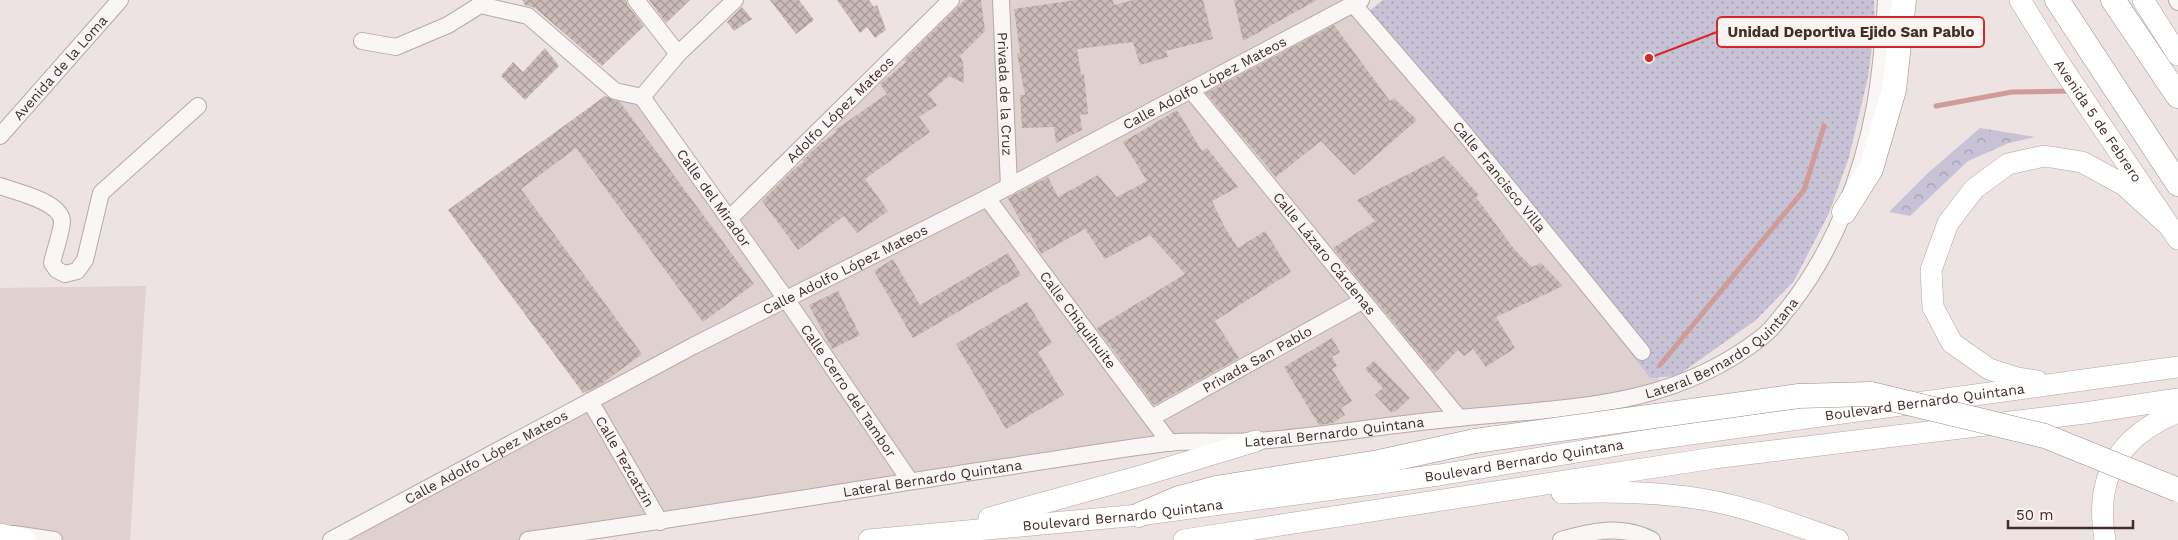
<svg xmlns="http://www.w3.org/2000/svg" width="2178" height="540" font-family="'Work Sans',sans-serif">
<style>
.built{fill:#ded1cf}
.forest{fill:url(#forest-crowns)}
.park{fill:url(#park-dots)}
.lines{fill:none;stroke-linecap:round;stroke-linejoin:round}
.stream{stroke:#cf9c99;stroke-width:5}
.building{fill:url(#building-cross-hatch)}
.minor-casing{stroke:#b7a9a6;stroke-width:18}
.major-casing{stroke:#b9a3a0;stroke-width:22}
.highway-casing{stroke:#a48b87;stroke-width:25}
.minor{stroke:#f9f6f5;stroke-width:16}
.major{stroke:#fff;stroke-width:21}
.highway{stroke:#fff;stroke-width:24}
.highway-bridge-casing{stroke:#a48b87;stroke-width:25;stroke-linecap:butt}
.highway-bridge{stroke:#fff;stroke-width:24}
.labels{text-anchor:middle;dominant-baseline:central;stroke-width:4;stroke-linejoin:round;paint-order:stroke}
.street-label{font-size:14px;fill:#452d28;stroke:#f9f3f2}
.leader{fill:none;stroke:#d62828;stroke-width:2}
.callout-dot{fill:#d62828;stroke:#f9f3f2;stroke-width:2}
.callout{fill:#f9f3f2;stroke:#d62828;stroke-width:2}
.callout-label{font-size:15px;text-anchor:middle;font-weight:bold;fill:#452d28}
</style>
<defs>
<pattern id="forest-crowns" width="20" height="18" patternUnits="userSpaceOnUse" patternTransform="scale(1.25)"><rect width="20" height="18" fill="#c8c2d6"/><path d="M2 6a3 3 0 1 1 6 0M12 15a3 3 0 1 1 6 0" fill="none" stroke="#a49eae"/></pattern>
<pattern id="park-dots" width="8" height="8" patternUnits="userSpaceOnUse" patternTransform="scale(1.25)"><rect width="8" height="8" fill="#c8c2d6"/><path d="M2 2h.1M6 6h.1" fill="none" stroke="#a49eae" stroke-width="1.8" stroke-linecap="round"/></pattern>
<pattern id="building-cross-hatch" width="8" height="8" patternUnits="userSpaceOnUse" patternTransform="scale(1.25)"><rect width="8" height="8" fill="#cabbb8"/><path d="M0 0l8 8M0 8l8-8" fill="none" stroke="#a69896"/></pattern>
</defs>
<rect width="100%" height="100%" fill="#ece3e2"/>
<!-- built -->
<path class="built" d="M951 0H1361L1354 4 1642 352 1666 389 1170 443 528 540H331L590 401 493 225 448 210 569 140 615 91 642 97 729 219Z
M146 286 130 540H54L0 532V288Z"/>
<!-- forest -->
<path class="forest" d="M1980 128 2035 137 2009 143 1968 161 1910 216 1889 212 1928 173Z"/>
<!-- park -->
<path class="park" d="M1383 0H1874L1875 24 1868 77 1849 157 1829 213 1794 281 1756 320 1677 376 1650 378 1369 11Z"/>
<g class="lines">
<!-- stream -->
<path class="stream" d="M1936 106 2012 92 2071 91
M1660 365 1804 190 1824 126"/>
</g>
<!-- building -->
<path class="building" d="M522 0H626L628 6 644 26 602 66 535 8 525 5Z
M649 0H690L666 23Z
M770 0H799L814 20 796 34Z
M837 0H869L874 7 877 5 886 30 875 38 867 27 860 33Z
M965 0H981L985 31 960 56 963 62 964 83 949 76 928 94 937 105 919 117 930 132 865 179 888 211 857 233 844 216 798 250 762 201 792 171 804 162 803 160 820 144 836 132 835 130 887 94 880 84 906 62 904 60Z
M1075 0H1113L1114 5 1133 0H1203L1213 39 1166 51 1168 57 1140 65 1133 42 1077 49 1081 74H1084L1088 114 1080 115 1082 130 1056 143 1054 127 1022 128 1020 95H1025L1017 53H1020L1014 9Z
M1234 0H1317L1243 41Z
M742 7 752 19 734 31 727 22Z
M1334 25 1390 101 1394 98 1417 120 1354 175 1321 141 1276 177 1206 93Z
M545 48 559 66 525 100 501 76 513 62 523 72Z
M605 96 620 102 754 284 703 322 576 148 521 189 642 354 600 385 583 393 448 210Z
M1177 110 1202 151 1207 148 1238 187 1212 201 1224 226 1238 248 1265 231 1291 272 1215 321 1239 358 1154 405 1097 328 1185 274 1150 235 1105 259 1085 229 1041 254 1029 232 1027 233 1008 198 1048 177 1058 197 1098 175 1117 197 1147 181 1123 142Z
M1444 156 1479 195 1476 197 1514 249 1532 267 1541 263 1563 286 1496 317 1515 348 1486 367 1473 349 1464 356 1458 350 1435 373 1333 248 1375 221 1357 200Z
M1008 253 1021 275 913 338 874 271 893 259 920 305Z
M838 291 860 335 832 349 809 305Z
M1027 302 1052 343 1038 352 1064 395 1006 429 956 344Z
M1332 338 1340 352 1332 357 1337 366 1332 369 1352 401 1341 408 1345 415 1333 423 1319 425 1284 367Z
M1374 361 1410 398 1396 411 1391 412 1375 395 1383 388 1365 369Z"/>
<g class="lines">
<!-- minor casing -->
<g class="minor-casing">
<g id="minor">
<path d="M636 0 678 54"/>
<path id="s1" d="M1001 0 1009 187"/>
<path d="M2177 0 2178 2"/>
<path id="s2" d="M1354 5 1460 128 1642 352"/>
<path d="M362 41 396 47 448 25 480 5 528 16 615 91 642 97"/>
<path id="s3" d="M1191 90 1459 418"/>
<path id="s4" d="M642 97 786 299 910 481"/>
<path d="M642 97 678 54 735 0"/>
<path id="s5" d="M0 136 120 0"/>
<path d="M0 186C16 192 60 201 62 221 62 231 54 253 52 263L57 270 65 274 77 271 85 260 101 193 198 106"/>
<path id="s6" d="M987 198 1170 443"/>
<path id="s7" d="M729 219 951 0"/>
<path id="s8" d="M590 401 660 522"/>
<path id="s9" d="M1153 417 1362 301"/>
<path d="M14 534 54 540"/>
<path id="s10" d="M331 540 693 346 987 198 1361 0"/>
<path id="s11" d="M528 540C687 518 846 491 1005 467 1059 459 1112 450 1166 443 1196 440 1227 443 1256 441 1324 436 1392 424 1459 418 1569 407 1670 409 1762 337 1773 329 1780 317 1789 307 1834 250 1862 176 1875 106 1881 71 1884 35 1886 0"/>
<path d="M1561 540C1591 531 1623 524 1652 540"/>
</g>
</g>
<!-- major casing -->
<g class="major-casing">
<g id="major">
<path id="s12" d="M2020 0 2055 57 2178 239"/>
<path d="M2143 0 2178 55"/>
<path d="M2037 381 2017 378 1989 369 1952 343 1933 307 1931 270 1948 223 1974 189 2008 164 2044 156 2082 162 2124 185 2168 225"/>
<path d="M1562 493C1609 491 1660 492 1707 500 1751 508 1795 525 1838 540"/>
<path d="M989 518 1144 475 1256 441"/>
<path d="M0 534 25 540"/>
<path id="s13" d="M869 540 1139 515 1439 475 1654 439 2178 367"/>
<path d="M1184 540 1714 458 2085 413 2178 399"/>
<path d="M2105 540C2094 476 2119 436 2178 412"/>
</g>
</g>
<!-- highway casing -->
<g class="highway-casing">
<path id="highway" d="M2057 0 2178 184
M2113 0 2178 96
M1844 212 1871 169 1894 90 1904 0
M1139 515 1179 498 1216 488 1379 462 1475 441"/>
</g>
<!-- minor -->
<use href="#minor" class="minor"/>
<!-- major -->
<use href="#major" class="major"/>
<!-- highway -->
<use href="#highway" class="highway"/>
<!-- highway-bridge casing -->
<g class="highway-bridge-casing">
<path id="highway-bridge" d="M1475 441 1799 396 1871 394 2045 436 2178 490"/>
</g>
<!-- highway-bridge -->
<use href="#highway-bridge" class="highway-bridge"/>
</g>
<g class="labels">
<!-- street labels -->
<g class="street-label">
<text stroke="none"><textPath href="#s5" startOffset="91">Avenida de la Loma</textPath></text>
<text stroke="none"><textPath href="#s10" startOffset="986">Calle Adolfo López Mateos</textPath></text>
<text stroke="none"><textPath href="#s1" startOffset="94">Privada de la Cruz</textPath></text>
<text stroke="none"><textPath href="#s7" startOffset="156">Adolfo López Mateos</textPath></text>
<text stroke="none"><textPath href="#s12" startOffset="144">Avenida 5 de Febrero</textPath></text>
<text stroke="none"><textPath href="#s2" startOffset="225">Calle Francisco Villa</textPath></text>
<text stroke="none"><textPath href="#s4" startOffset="124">Calle del Mirador</textPath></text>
<text stroke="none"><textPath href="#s3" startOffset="211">Calle Lázaro Cárdenas</textPath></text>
<text stroke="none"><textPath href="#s10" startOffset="581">Calle Adolfo López Mateos</textPath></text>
<text stroke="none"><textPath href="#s6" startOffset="152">Calle Chiquihuite</textPath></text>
<text stroke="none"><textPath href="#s11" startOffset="1218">Lateral Bernardo Quintana</textPath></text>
<text stroke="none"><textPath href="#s9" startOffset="119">Privada San Pablo</textPath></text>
<text stroke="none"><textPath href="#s4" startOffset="359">Calle Cerro del Tambor</textPath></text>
<text stroke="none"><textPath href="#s13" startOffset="1065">Boulevard Bernardo Quintana</textPath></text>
<text stroke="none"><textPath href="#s11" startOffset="814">Lateral Bernardo Quintana</textPath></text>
<text stroke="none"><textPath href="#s10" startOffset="176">Calle Adolfo López Mateos</textPath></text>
<text stroke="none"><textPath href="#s8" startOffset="70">Calle Tezcatzin</textPath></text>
<text stroke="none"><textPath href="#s13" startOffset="660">Boulevard Bernardo Quintana</textPath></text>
<text stroke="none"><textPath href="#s11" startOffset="409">Lateral Bernardo Quintana</textPath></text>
<text stroke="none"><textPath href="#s13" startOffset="255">Boulevard Bernardo Quintana</textPath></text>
</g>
</g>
<!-- callouts -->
<path class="leader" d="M1649 58L1717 32"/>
<circle class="callout-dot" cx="1649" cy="58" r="5"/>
<rect class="callout" x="1717" y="17" width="267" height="30" rx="5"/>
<g class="callout-label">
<text x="1851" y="37">Unidad Deportiva Ejido San Pablo</text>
</g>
<!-- scale -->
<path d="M2008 520v8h125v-8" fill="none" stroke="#452d28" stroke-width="2.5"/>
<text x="2016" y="520" font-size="15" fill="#452d28" stroke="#f9f3f2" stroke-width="4" paint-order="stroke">50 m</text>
</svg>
